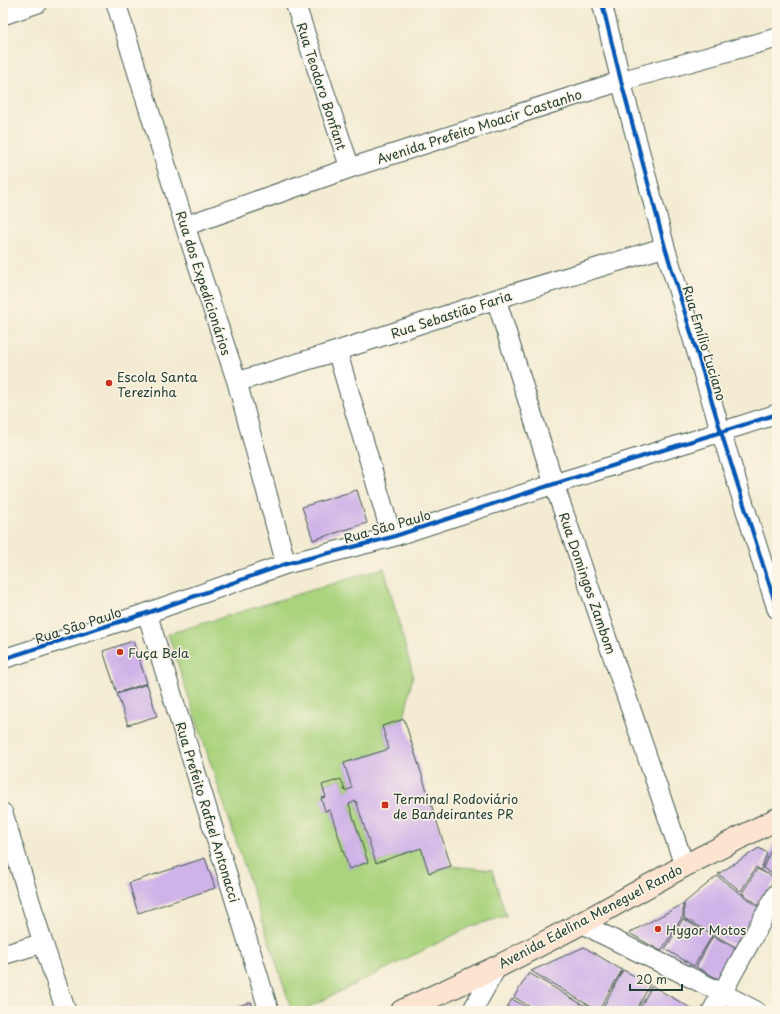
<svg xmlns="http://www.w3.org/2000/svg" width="780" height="1014" font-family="'Playpen Sans',sans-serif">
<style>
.green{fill:#aad37e;stroke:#648859}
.building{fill:#cfb2e8}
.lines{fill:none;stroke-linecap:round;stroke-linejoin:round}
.street-casing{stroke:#3f574c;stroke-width:21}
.secondary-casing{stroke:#3f574c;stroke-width:24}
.street{stroke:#fff;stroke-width:19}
.secondary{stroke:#fde4d1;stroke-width:22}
.cycleway-casing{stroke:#fcf5e5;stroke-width:6}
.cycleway{stroke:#0057b8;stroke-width:4}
.poi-dot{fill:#c8321e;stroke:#fcf5e5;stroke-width:1.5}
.labels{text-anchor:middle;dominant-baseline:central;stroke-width:3;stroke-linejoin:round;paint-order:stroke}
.street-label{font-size:13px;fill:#1f3d34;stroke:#fcf5e5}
.poi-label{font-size:13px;fill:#1f3d34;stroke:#fcf5e5;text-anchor:start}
</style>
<rect width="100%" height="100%" fill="#fcf5e5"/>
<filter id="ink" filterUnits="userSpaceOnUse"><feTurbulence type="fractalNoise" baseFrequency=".025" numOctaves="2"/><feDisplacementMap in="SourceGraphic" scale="8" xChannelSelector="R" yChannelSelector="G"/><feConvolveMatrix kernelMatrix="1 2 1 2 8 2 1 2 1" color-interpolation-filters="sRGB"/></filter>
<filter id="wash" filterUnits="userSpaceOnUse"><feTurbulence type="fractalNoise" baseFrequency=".012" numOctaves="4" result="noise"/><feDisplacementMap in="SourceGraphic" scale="16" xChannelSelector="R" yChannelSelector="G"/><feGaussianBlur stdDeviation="0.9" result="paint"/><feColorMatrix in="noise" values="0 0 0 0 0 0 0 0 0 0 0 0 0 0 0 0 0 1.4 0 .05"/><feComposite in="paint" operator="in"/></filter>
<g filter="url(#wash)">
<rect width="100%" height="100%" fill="#f3ebd2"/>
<!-- green -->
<path class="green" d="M384 568 413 675 404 719 382 726 389 749 344 763 352 788 345 791 341 779 322 785 326 797 321 799 325 811 330 810 349 869 368 862 349 804 356 801 376 863 421 848 429 873 451 866 492 870 506 916 472 926 301 1011H292L168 634Z"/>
<g id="blocks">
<!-- building -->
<path class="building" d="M357 490 367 523 313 540 302 507Z
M133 641 147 683 117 693 103 651Z
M147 684 157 716 128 725 117 694Z
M404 719 451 866 429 873 421 848 376 863 356 801 349 804 368 862 349 869 330 810 325 811 321 798 326 797 322 785 341 779 345 791 352 788 344 763 389 749 382 726Z
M777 836V877L763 868Z
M759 848 767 853 761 870 756 867 741 891 718 874Z
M205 858 215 888 138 913 129 883Z
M757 869 776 878 760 906 742 893Z
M717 876 760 908 739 949 684 918V903Z
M683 904V916L661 951 629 933Z
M683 919 712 936 694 966 665 949Z
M713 936 739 951 722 981 696 967Z
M584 947 622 970 598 1011 531 971Z
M623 970 650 984 636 1011H601Z
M529 973 593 1011H537L514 997Z
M652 986 696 1011H638Z
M512 999 533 1011H505Z
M251 1002 254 1011H224Z"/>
</g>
</g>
<g filter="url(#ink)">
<use href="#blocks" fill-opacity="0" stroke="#3f574c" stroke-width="1"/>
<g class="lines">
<!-- street casing -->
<g class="street-casing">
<path id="street" d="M116 3 185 226 237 382 286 564
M295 3 350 168
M602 3 621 81 665 247 721 432 777 609
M3 15 38 3
M185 226 350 168 621 81 777 38
M496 299 554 484 680 853 684 866
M337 351 392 537
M237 382 337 351 496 299 665 247
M147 613 269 1011
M3 659 147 613 286 564 392 537 554 484 721 432 777 414
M3 813 43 943 66 1011
M582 923 600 933 718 991 756 1011
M3 955 43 943
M472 1011 497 967
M712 1011 777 893"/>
</g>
<!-- secondary casing -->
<g class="secondary-casing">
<path id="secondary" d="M402 1011 497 967 582 923 684 866 777 819"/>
</g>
<!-- street -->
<use href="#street" class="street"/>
<!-- secondary -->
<use href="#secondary" class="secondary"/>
<!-- cycleway casing -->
<g class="cycleway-casing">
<path id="cycleway" d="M602 3 621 81 665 247 721 432 777 609
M3 659 147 613 286 564 392 537 554 484 721 432 777 414"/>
</g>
<!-- cycleway -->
<use href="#cycleway" class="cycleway"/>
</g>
</g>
<!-- markers -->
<g class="poi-dot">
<circle cx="109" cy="383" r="4"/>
<circle cx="120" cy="652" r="4"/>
<rect x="381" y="801" width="8" height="8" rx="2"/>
<circle cx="658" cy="929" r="4"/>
</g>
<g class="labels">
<!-- street labels -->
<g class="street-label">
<text transform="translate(322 86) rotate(72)">Rua Teodoro Bonfant</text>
<text transform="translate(479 126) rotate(-18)">Avenida Prefeito Moacir Castanho</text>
<text transform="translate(204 283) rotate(72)">Rua dos Expedicionários</text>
<text transform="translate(451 314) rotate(-18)">Rua Sebastião Faria</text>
<text transform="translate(705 343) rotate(73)">Rua Emílio Luciano</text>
<text transform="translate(387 526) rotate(-16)">Rua São Paulo</text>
<text transform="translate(588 583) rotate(71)">Rua Domingos Zambom</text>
<text transform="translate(78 625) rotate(-18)">Rua São Paulo</text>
<text transform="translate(208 812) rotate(73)">Rua Prefeito Rafael Antonacci</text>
<text transform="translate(590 916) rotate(-28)">Avenida Edelina Meneguel Rando</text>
</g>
<!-- poi labels -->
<g class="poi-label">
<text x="117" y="376">Escola Santa<tspan x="117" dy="15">Terezinha</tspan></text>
<text x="128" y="652">Fuça Bela</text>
<text x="393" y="798">Terminal Rodoviário<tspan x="393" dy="15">de Bandeirantes PR</tspan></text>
<text x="666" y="929">Hygor Motos</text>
</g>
</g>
<!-- margin -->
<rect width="780" height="1014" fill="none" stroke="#fcf5e5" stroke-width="16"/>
<!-- scale -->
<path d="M630 984v6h52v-6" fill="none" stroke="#1f3d34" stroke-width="2"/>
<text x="636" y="984" font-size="12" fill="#1f3d34" stroke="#fcf5e5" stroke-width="3" paint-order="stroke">20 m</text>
</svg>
